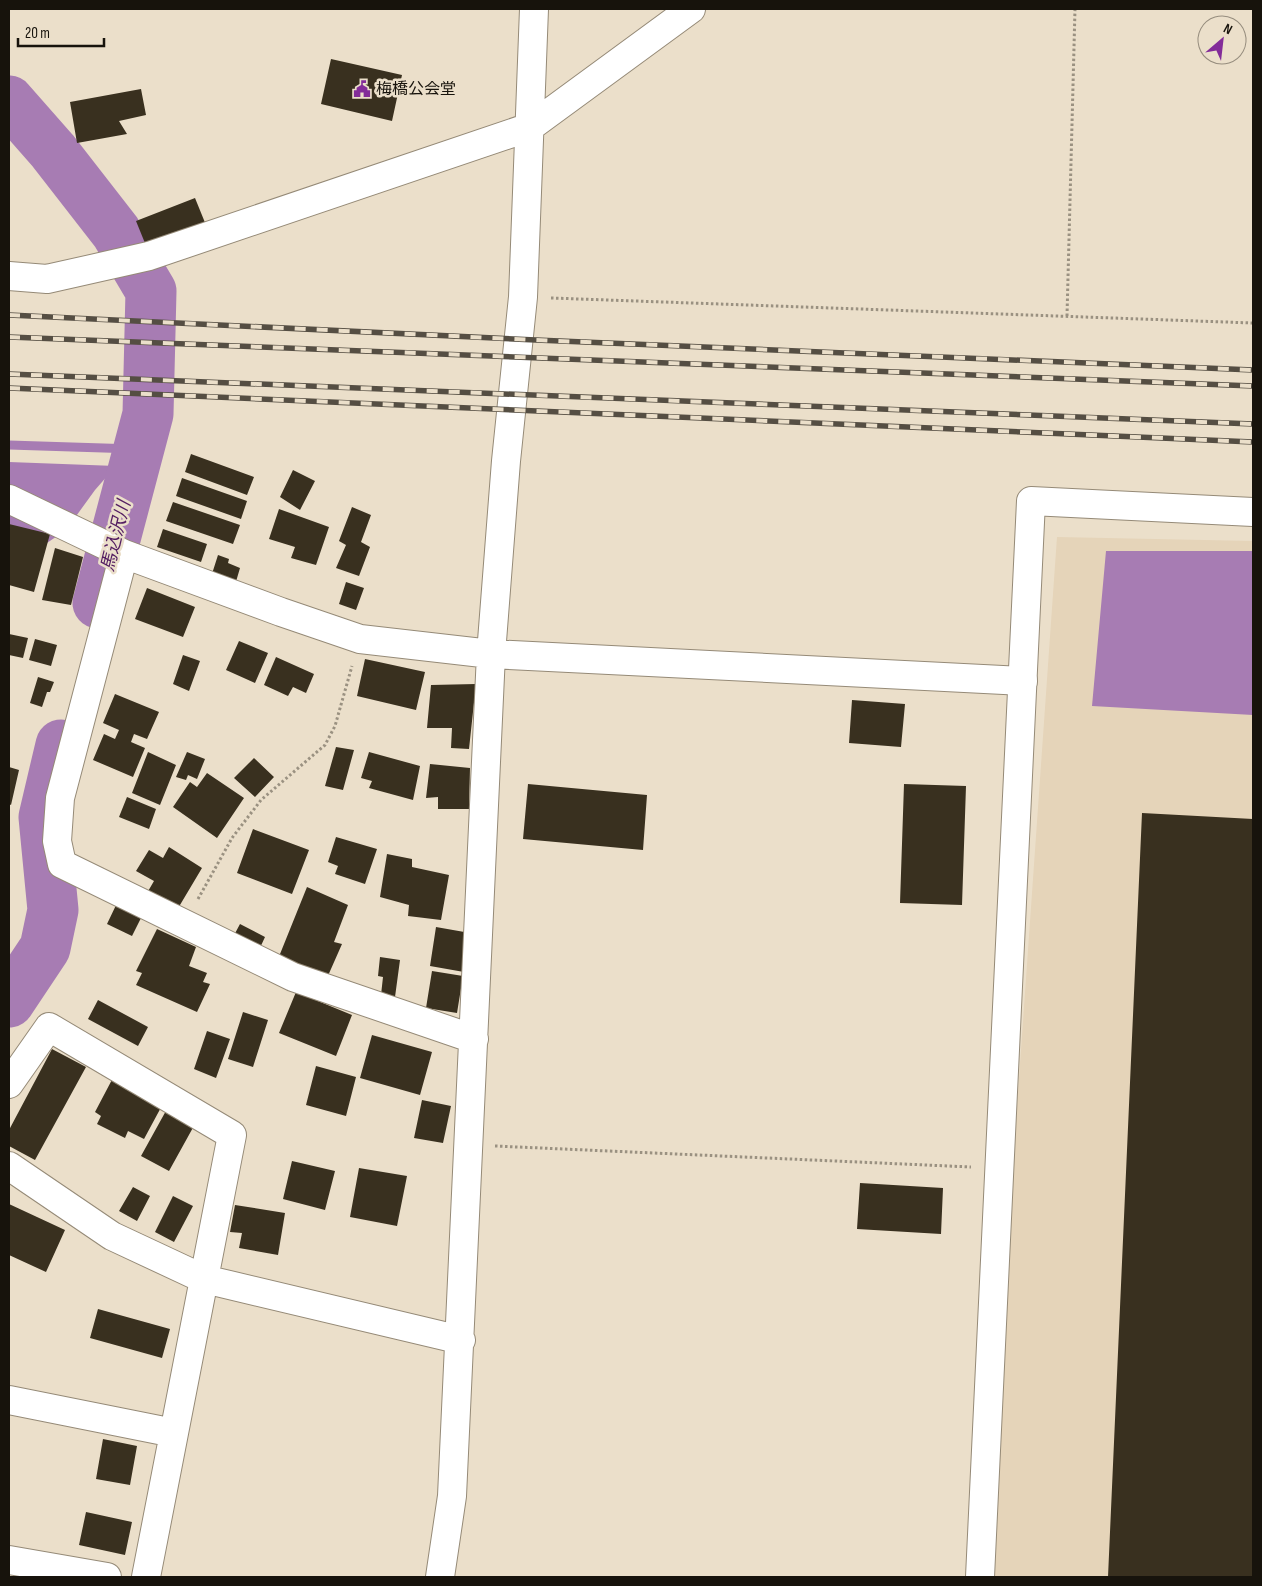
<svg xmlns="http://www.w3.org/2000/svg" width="1262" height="1586" font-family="'Sofia Sans Condensed','Noto Sans JP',sans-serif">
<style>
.built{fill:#e5d4b9}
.water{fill:#a77cb3}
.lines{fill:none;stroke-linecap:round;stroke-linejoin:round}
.stream{stroke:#a77cb3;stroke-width:9}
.river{stroke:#a77cb3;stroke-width:51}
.building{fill:#39301f}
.street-casing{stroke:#958a77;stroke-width:30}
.secondary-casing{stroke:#958a77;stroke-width:30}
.path{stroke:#9a9181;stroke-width:3;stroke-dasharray:2.5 2.5;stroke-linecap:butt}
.street{stroke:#fff;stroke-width:28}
.secondary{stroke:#fff;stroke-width:28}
.rail-casing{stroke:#554e43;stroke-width:5.5}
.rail{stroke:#ebdfca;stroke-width:4;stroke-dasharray:11;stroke-linecap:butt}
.labels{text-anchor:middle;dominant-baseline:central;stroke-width:5;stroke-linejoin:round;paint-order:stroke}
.poi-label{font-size:16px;fill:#17130c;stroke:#ebdfca;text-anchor:start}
.water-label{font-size:18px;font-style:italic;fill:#531d61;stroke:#ebdfca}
</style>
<rect width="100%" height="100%" fill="#ebdfca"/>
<!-- built -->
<path class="built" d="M1057 537 1253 541V1577H984Z"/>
<!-- water -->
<path class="water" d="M9 462 116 466 95 490 66 530 44 545 9 534Z
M1106 551H1253V715L1092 706Z"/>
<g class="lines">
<!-- stream -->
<path class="stream" d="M9 445 135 449 148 414"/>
<!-- river -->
<path class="river" d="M9 101 53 151 116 232 151 291 148 414 98 603
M9 1002 45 948 53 910 44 817 61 745"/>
</g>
<!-- building -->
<path class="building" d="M331 59 402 75 392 121 321 104Z
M141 89 146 115 119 121 127 134 77 143 70 102Z
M195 198 208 230 149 253 136 221Z
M191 454 254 477 247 495 185 472Z
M293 470 315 481 300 510 280 497Z
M182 478 247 501 241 519 176 496Z
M173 502 240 525 233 544 166 521Z
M352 507 371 515 361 542 370 547 359 576 336 568 346 545 339 541Z
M279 509 329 527 316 565 291 558 295 547 269 539Z
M9 524 50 534 34 592 9 585Z
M163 529 207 544 201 562 157 547Z
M55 548 83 557 71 605 42 600Z
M218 555 229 559 228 563 240 568 235 585 211 577Z
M346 582 364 588 356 610 339 604Z
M147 588 195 607 183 637 135 619Z
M9 634 28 638 23 658 9 655Z
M35 639 57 645 51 666 29 660Z
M239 641 268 653 255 683 226 670Z
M183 655 200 661 189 691 173 684Z
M276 657 314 674 306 693 293 687 288 696 264 685Z
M365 659 425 672 416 710 357 696Z
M38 677 54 682 50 692H47L42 707 30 703Z
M476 684 469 749 451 748 452 728H427L431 685Z
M115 694 159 712 147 739 134 734 131 742 145 748 133 777 93 760 104 734 115 739 119 730 103 723Z
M852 700 905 704 901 747 849 743Z
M336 747 354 750 343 790 325 786Z
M148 752 176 765 160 805 132 793Z
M187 752 205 759 197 779 188 775 186 780 176 777Z
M369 752 420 766 413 800 369 788 372 781 361 778Z
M254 758 274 777 255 797 234 778Z
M430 764 470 768 469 809H438V797L426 798Z
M9 767 19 770 11 805 9 804Z
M207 773 244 798 217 838 173 807 190 782 197 787Z
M528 784 647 795 643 850 523 839Z
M904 784 966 786 962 905 900 903Z
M127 797 156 809 149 829 119 817Z
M1142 813 1253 819V1577H1108Z
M253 829 309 850 292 894 237 873Z
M336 837 377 849 365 884 335 874 338 866 328 862Z
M169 847 202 868 177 910 147 893 154 881 136 871 149 850 163 858Z
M387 854 412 859V867L449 875 441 920 408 916 409 905 380 897Z
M307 887 348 905 334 942 342 944 327 978 278 959Z
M118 901 143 914 132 936 107 924Z
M240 924 265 937 259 950 232 939Z
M436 927 470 933 464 972 430 966Z
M157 929 196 947 189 966 207 973 203 982 210 984 197 1012 136 985 142 973 136 971Z
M380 957 400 960 395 997 381 995 383 977 378 976Z
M432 971 463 976 457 1013 426 1008Z
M296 992 352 1015 336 1056 279 1033Z
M98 1000 148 1027 138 1046 88 1019Z
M243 1012 268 1020 253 1067 228 1059Z
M207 1031 230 1039 216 1078 194 1069Z
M372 1035 432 1052 420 1095 360 1078Z
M52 1049 86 1067 35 1160 9 1146V1130Z
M316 1066 356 1077 346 1116 306 1105Z
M115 1074 165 1100 144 1139 128 1131 125 1138 97 1124 101 1116 95 1112Z
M422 1100 451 1106 443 1143 414 1138Z
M167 1109 195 1124 169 1171 141 1156Z
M292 1161 335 1171 325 1210 283 1199Z
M359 1168 407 1176 397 1226 350 1217Z
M860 1183 943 1188 941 1234 857 1229Z
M133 1187 150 1196 137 1221 119 1211Z
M173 1196 193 1206 174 1242 155 1232Z
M9 1204 65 1230 46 1272 9 1255Z
M235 1205 285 1213 278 1255 239 1248 242 1233 230 1232Z
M98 1309 170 1329 162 1358 90 1338Z
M103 1439 137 1446 130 1485 96 1479Z
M86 1512 132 1522 125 1555 79 1545Z"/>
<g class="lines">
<!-- street casing -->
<g class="street-casing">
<path id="street" d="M9 276 47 279 149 256 530 127 691 9
M9 499 124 554 281 612 360 639 491 654 1023 681
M124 554 60 798 57 841 62 864 293 977 474 1039
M9 1084 49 1027 232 1135 146 1577
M9 1166 112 1236 204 1279 461 1340
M9 1400 174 1433
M9 1560 107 1577
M440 1577 452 1496 491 654 506 461 523 297 534 9"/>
</g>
<!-- secondary casing -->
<g class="secondary-casing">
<path id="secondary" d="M980 1577 1031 501 1253 512"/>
</g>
<!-- path -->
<path class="path" d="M551 298 1253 323
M1067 316 1075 9
M198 899 232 838 261 800 325 745 335 726 352 666
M495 1146 971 1167"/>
<!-- street -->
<use href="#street" class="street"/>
<!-- secondary -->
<use href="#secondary" class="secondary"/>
<!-- rail casing -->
<g class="rail-casing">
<path id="rail" d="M9 315 536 340 1253 370
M9 337 1253 386
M9 374 1253 424
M9 388 1253 442"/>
</g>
<!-- rail -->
<use href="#rail" class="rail"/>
</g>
<!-- icons -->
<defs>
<g id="civic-bare" transform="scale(1.35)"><path d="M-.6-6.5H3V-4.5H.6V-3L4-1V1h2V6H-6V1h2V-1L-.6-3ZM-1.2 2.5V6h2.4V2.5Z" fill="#832c99" stroke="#ebdfca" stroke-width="2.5" paint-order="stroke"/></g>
</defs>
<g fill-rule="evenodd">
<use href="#civic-bare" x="362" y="89"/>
</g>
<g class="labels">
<!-- poi labels -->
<g class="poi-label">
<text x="376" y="89">梅橋公会堂</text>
</g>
<!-- water labels -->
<g class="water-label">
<text transform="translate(116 536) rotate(-76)">馬込沢川</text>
</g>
</g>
<!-- border -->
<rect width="1262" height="1586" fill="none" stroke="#17130c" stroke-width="20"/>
<!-- north arrow -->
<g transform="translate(1222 40) rotate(28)"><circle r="24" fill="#ebdfca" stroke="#968d7e"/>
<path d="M0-4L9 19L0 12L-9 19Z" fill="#832c99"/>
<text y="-8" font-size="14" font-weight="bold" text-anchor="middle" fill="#17130c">N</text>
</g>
<!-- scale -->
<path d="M18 38v8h86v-8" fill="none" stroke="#17130c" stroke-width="2.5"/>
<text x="25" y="38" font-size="15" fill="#17130c" stroke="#ebdfca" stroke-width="4" paint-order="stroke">20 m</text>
</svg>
